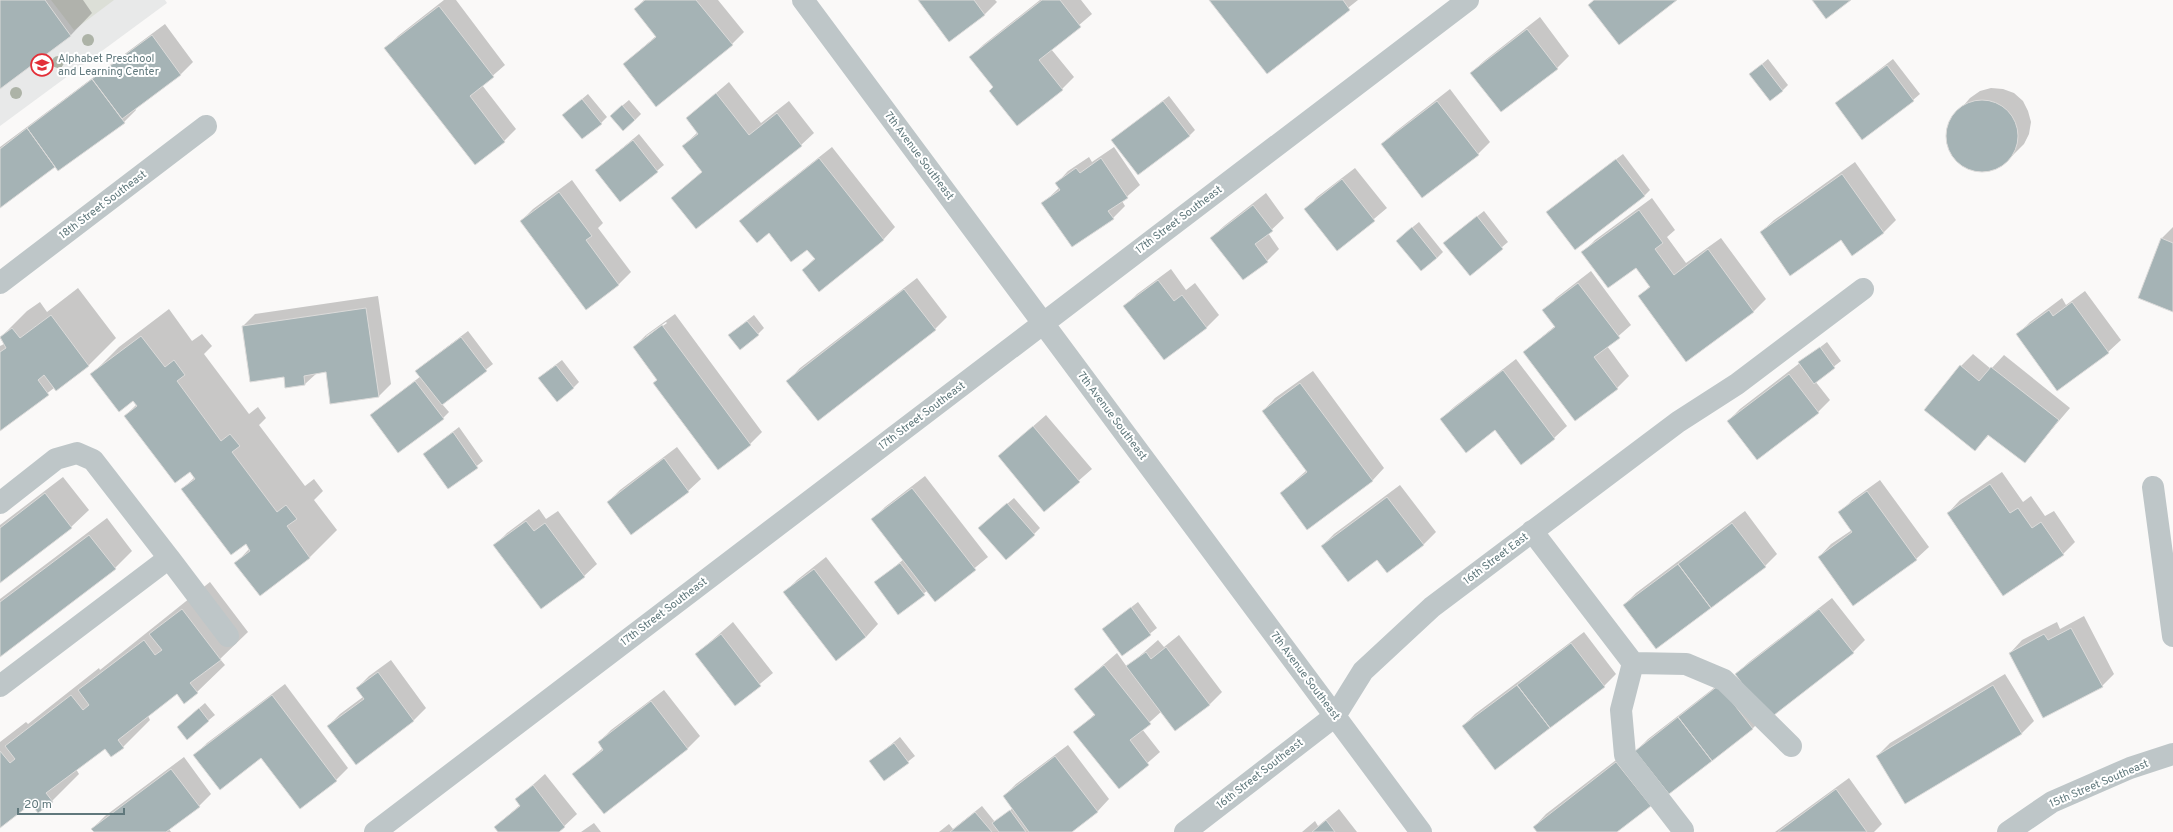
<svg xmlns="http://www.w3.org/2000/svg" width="2173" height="832" font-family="Overpass,sans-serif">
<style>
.built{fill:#e8e9e9}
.green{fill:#dcdfd7}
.shadow{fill:#0003;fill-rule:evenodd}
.building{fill:#a5b3b5;stroke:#dcdbda}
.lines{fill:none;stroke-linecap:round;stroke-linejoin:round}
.minor{stroke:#bec6c8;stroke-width:22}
.tree{fill:#adb3a7}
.labels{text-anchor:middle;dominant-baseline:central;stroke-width:4;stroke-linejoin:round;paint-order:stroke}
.poi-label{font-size:11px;fill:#60787c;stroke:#fff;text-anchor:start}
.street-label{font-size:11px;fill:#60787c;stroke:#fff}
</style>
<rect width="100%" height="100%" fill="#faf9f8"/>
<!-- built -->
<path class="built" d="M0 0H165L167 3 0 126Z"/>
<!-- green -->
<path class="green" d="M51 0H114L74 30Z"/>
<!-- shadow -->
<path class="shadow" d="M0 0H83L92 13 71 35 0 88Z
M444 0H456L505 65 482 85 516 129 504 141 386 48 398 36Z
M644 0H718L744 32 732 44 624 64 656 36 635 9Z
M919 0H995L997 2 985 14 949 40Z
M1040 0H1081L1092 14 1051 49 1074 77 1062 89 994 87 971 57 983 45Z
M1211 0H1358L1267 72Z
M1540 17 1569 56 1557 68 1471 73 1484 61Z
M165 24 193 62 181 74 135 108 136 110 124 122 59 170 55 166 0 207V147Z
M1768 59 1788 85 1782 91 1750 74Z
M1893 59 1920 94 1913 100 1836 103Z
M729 82 761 123 789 101 814 133 801 145 696 228 672 198 703 171 683 146 698 132 687 118Z
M1991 88 2003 89 2014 93 2023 101 2028 111 2031 122 2029 134 2024 144 2003 165 1992 170 1981 171 1969 169 1960 163 1952 154 1948 143 1947 131 1951 120 1970 98 1980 91Z
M1450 89 1490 142 1478 154 1382 144 1395 132Z
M588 94 607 117 601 123 563 115Z
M1169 96 1195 130 1189 136 1112 140Z
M629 100 641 114 635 120 617 110Z
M639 134 664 165 621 201 596 170Z
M832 147 895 227 883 240 803 270 815 258 807 248 741 221 753 209Z
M1114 147 1140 185 1122 201 1125 206 1113 218 1043 203 1059 188 1056 184 1068 171 1089 157 1092 162Z
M1623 154 1650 190 1644 196 1547 212Z
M1855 162 1896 220 1883 233 1841 238 1761 232 1774 220Z
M1355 168 1387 208 1337 250 1305 210 1317 197Z
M572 180 603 223 598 228 631 272 619 284 586 309 521 221 533 209Z
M1266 193 1284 218 1268 233 1279 249 1267 261 1211 238 1224 226Z
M1652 198 1675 230 1667 237 1686 263 1721 238 1766 299 1754 311 1687 360 1640 296 1650 286 1636 267 1582 253 1595 240Z
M1484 211 1508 242 1470 274 1451 237Z
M1419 222 1443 252 1437 258 1403 235Z
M2173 227V311L2162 238Z
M1171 269 1186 290 1195 283 1219 315 1207 327 1164 359 1124 307 1137 294Z
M1591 271 1631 325 1607 346 1629 376 1617 388 1524 352 1555 326 1544 311 1556 298Z
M917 278 947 317 935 329 788 381 800 368Z
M78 288 116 338 89 365 56 390 54 388 0 430V346L4 344 0 338 27 311 40 302 47 312Z
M2085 291 2121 340 2108 352 2057 389 2018 334 2030 322 2062 298 2066 305Z
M378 296 391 384 379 396 326 371 317 373 305 384 285 376 243 326 255 314Z
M169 309 192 341 202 334 212 346 204 354 249 414 258 407 266 418 259 425 305 486 314 479 323 491 314 500 337 530 310 557 260 595 236 563 250 548 246 543 182 489 195 477 190 471 125 416 137 404 134 400 92 374 119 347Z
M675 314 762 432 750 444 658 380 634 347 646 335ZM666 322 667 323 646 338V336Z
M754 315 764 328 758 334 729 335Z
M468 331 493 364 442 404 449 412 443 418 371 415 421 376 417 371 423 365Z
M1827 342 1841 361 1815 381 1830 400 1818 412 1728 421 1740 409Z
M1973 354 1991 369 2004 355 2070 408 2024 462 1990 434 1975 449 1961 366Z
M1516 359 1567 426 1554 438 1441 419 1454 407Z
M562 360 579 382 573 388 546 372Z
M1313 371 1384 468 1372 481 1281 493 1307 470 1263 411 1275 398Z
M1046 415 1092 469 1045 510 999 456Z
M459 427 483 461 449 488 424 454Z
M677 447 701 479 688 491 608 502 620 490Z
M2002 472 2023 502 2031 496 2045 516 2054 511 2075 542 2063 554 1948 513 1960 500Z
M925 476 988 557 936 600 928 590 898 614 875 583 904 559 872 520 885 507Z
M63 477 89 510 71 527 0 581V525Z
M1880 480 1929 547 1916 559 1819 557 1831 544 1852 530 1840 513 1852 500Z
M1400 485 1436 532 1423 545 1377 559 1322 546 1334 534Z
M1014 498 1040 528 1034 534 986 522Z
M539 509 546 519 558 511 597 564 584 576 541 608 495 545 507 533Z
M1745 511 1777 554 1765 566 1624 605 1636 593Z
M107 518 132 551 115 568 0 656V599Z
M826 557 878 624 866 637 785 592 797 580Z
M210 582 248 632 220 659 225 665 197 692 177 693 148 716 150 720 123 747H105L76 769 79 774 52 801 31 802 0 826V742L26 722 28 724 99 668 100 670Z
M1832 598 1865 640 1853 652 1736 674 1749 662Z
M1138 602 1157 628 1123 655 1103 629Z
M2084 616 2114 674 2102 686 2010 653 2022 640 2057 622 2060 629Z
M733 622 773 673 735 705 696 654Z
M1584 632 1616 674 1604 686 1463 726 1475 714Z
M1179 635 1222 692 1210 704 1176 730 1162 711 1142 729 1160 752 1119 788 1074 733 1095 714 1075 689 1117 653 1127 667 1158 640 1164 647Z
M391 660 426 708 414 720 356 763 328 726 340 714 363 697 357 688 369 676Z
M1732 674 1765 716 1753 728 1669 793 1636 751 1648 739Z
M2005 674 2034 721 2022 733 1906 803 1877 756 1890 743Z
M285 684 348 768 336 780 261 757 195 755 207 743Z
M664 690 700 736 688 748 604 813 574 774 603 748 599 742 611 730Z
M205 703 215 715 187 738 184 721Z
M900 737 915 756 885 780 871 761Z
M1068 745 1109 799 1097 812 1070 832H939L949 824 953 829 982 806 995 822 1013 808 1004 796 1016 784Z
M1629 750 1663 793 1616 832H1538L1534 827 1546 814Z
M184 757 211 794 199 806 169 829 171 832H95L92 829 105 816Z
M545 774 577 814 558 832H499L495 827 520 805 516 800Z
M1849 778 1882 824 1874 832H1775Z
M1339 809 1357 832H1302L1315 821 1318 826Z
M594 823 601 832H581Z"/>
<!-- building -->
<path class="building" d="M0 0H45L71 36 0 89Z
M645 0H696L733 45 656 107 623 64 656 37 634 9Z
M918 0H974L985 15 949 42Z
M1042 0H1060L1081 27 1039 60 1063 90 1017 126 989 91 993 87 969 57Z
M1209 0H1343L1350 10 1267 74Z
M1594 0H1677L1619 45 1588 5Z
M1812 0H1851L1826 19Z
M439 6 494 77 470 96 505 142 475 165 384 48Z
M1527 29 1558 69 1501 112 1470 73Z
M152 35 181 75 122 119 92 79Z
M1762 64 1783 91 1770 101 1749 74Z
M1887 65 1914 101 1862 140 1835 103Z
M92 79 125 123 58 171 27 128Z
M716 93 749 135 777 113 802 146 696 229 671 198 702 172 682 146 698 134 686 118Z
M582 99 602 124 582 139 562 115Z
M1946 136a36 36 0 1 1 72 0a36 36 0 1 1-72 0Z
M1163 101 1190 136 1138 175 1111 140Z
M1437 101 1479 155 1422 198 1381 144Z
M622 105 635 120 623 131 610 116Z
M27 128 55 167 0 208V149Z
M633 140 658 172 620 202 595 170Z
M819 158 884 240 819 292 802 270 815 259 807 250 791 262 769 233 757 243 739 221Z
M1101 158 1128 198 1108 211 1114 219 1072 247 1041 203 1060 190 1055 183 1076 168 1080 173Z
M1616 159 1645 196 1575 250 1546 212Z
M1842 174 1884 233 1852 256 1841 240 1790 276 1760 232Z
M1342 179 1375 221 1337 251 1304 209Z
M559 192 592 236 586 240 619 285 586 310 520 221Z
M1253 205 1273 231 1255 244 1268 262 1243 280 1210 238Z
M1639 210 1663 243 1655 249 1674 275 1708 249 1754 312 1686 362 1638 296 1650 287 1636 268 1608 288 1581 252Z
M1477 216 1503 249 1470 276 1443 243Z
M1412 227 1437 258 1421 271 1396 241Z
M2161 238 2173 243V312L2138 298Z
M1158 280 1174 301 1182 295 1207 328 1164 360 1123 306Z
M1578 283 1620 338 1594 357 1618 389 1575 421 1523 352 1555 327 1542 310Z
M904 289 936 330 818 421 786 381Z
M2072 302 2109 353 2057 391 2016 334 2049 310 2053 316Z
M366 308 379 397 330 404 326 372 304 376 305 385 285 388 284 377 250 382 242 326Z
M51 315 89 366 56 391 44 375 38 380 49 395 0 431V352L6 348 0 337 12 328 20 338Z
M747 321 759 335 740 350 728 335Z
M662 325 751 445 718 470 653 383 657 380 633 347Z
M141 336 165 367 174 360 185 375 177 381 221 441 230 434 240 446 232 452 277 512 286 505 297 519 287 526 310 558 260 596 234 563 250 551 246 544 231 555 181 489 195 479 190 472 175 483 124 416 137 406 133 401 119 412 90 374Z
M461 337 487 371 442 405 415 371Z
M1820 347 1835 368 1814 384 1798 362Z
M556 365 574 388 557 402 538 378Z
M1960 365 1979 381 1991 367 2059 420 2025 463 1988 435 1975 451 1924 410Z
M1503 370 1555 439 1521 465 1495 430 1466 453 1440 419Z
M1789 374 1819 413 1757 460 1727 421Z
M415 381 444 419 398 453 370 415Z
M1300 383 1373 481 1307 530 1280 493 1307 472 1262 411Z
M1033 426 1080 482 1044 512 998 456Z
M453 432 478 468 448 489 423 454Z
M664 458 689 492 631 535 607 502Z
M1990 484 2010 513 2018 508 2032 528 2041 522 2064 555 2003 596 1947 513Z
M912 488 976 570 935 602 871 519Z
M1867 491 1917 560 1853 606 1818 557 1852 532 1838 512Z
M45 493 72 528 0 583V528Z
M1387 497 1424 545 1387 573 1377 560 1348 582 1321 546Z
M1007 503 1035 535 1006 560 978 528Z
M526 521 534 531 545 523 585 577 541 609 493 545Z
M1732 523 1766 567 1711 608 1678 564Z
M89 535 116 569 0 657V602Z
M900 563 925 595 898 615 874 582Z
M1678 564 1711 608 1656 649 1623 605Z
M814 569 866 637 836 661 783 592Z
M1131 607 1151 635 1122 656 1102 629Z
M182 609 221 660 190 683 198 693 184 704 177 694 118 740 124 748 111 757 105 749 46 793 53 802 38 813 31 804 0 828V751L10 763 15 759 5 746 71 695 83 710 89 705 78 690 144 640 155 655 162 650 149 634Z
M1819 609 1854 653 1769 719 1735 674Z
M2071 628 2103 687 2043 718 2009 653 2044 634 2048 640Z
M721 634 761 686 735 706 695 654Z
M1571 643 1605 687 1550 728 1517 685Z
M1166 647 1210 705 1175 731 1126 666 1146 652 1151 659Z
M1104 665 1151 724 1130 740 1149 765 1119 789 1073 732 1095 715 1074 689Z
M378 672 414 721 356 765 327 726 364 699 356 688Z
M1517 685 1550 728 1495 770 1462 726Z
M1719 685 1753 729 1712 761 1678 717Z
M1993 685 2022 734 1905 804 1876 756Z
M272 695 337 781 300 809 261 758 220 790 193 755Z
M651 701 688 749 604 814 572 774 603 750 598 742Z
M199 708 209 721 187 740 177 727Z
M1678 717 1712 761 1669 794 1635 751Z
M894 743 909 763 884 781 869 761Z
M1055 756 1098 812 1072 832H1029L1003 796Z
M1616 762 1651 806 1617 832H1537L1533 827Z
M171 769 200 807 166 832H94L91 829Z
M533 785 565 827 559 832H498L494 827 520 806 515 799Z
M1836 789 1867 832H1778Z
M1010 810 1026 832H999L992 823Z
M975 812 992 832H950Z
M1326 820 1335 832H1312Z"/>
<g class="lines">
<!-- minor -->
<path class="minor" d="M803 0 1421 832
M0 283 206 126
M2153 487 2173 636
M0 503 56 459 77 453 93 460 169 558 0 686
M1532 531 1633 663 1686 664 1724 680 1791 746
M169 558 228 636
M1633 663 1621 710 1625 755 1683 830
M375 832 1468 0
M1185 832 1335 716 1363 671 1432 607 1678 422 1737 384 1863 289
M2008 832 2052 802 2130 768 2173 754"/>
</g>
<!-- trees -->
<g class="tree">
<circle cx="88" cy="40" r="6"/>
<circle cx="58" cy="62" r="6"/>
<circle cx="16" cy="93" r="6"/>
</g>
<!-- icons -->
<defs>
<g id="school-ring" transform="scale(1.15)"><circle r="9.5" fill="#fff" stroke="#e22f38" stroke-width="1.5"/><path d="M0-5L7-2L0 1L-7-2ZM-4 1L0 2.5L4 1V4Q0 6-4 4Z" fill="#e22f38"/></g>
</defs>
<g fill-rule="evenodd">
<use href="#school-ring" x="42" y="65"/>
</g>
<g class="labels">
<!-- poi labels -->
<g class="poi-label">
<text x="58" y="59">Alphabet Preschool<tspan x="58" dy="13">and Learning Center</tspan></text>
</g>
<!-- street labels -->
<g class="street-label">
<text transform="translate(919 156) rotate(53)">7th Avenue Southeast</text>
<text transform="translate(103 205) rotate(-37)">18th Street Southeast</text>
<text transform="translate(1179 220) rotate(-37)">17th Street Southeast</text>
<text transform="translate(922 416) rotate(-37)">17th Street Southeast</text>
<text transform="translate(1112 416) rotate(53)">7th Avenue Southeast</text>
<text transform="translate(1496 559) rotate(-37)">16th Street East</text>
<text transform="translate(664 612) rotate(-37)">17th Street Southeast</text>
<text transform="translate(1305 676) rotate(53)">7th Avenue Southeast</text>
<text transform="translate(1260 774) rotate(-38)">16th Street Southeast</text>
<text transform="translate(2099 784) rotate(-23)">15th Street Southeast</text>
</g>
</g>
<!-- scale -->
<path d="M18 808v6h106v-6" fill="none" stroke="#60787c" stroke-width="2"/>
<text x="24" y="808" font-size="12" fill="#60787c" stroke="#ffffff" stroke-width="3" paint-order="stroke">20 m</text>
</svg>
